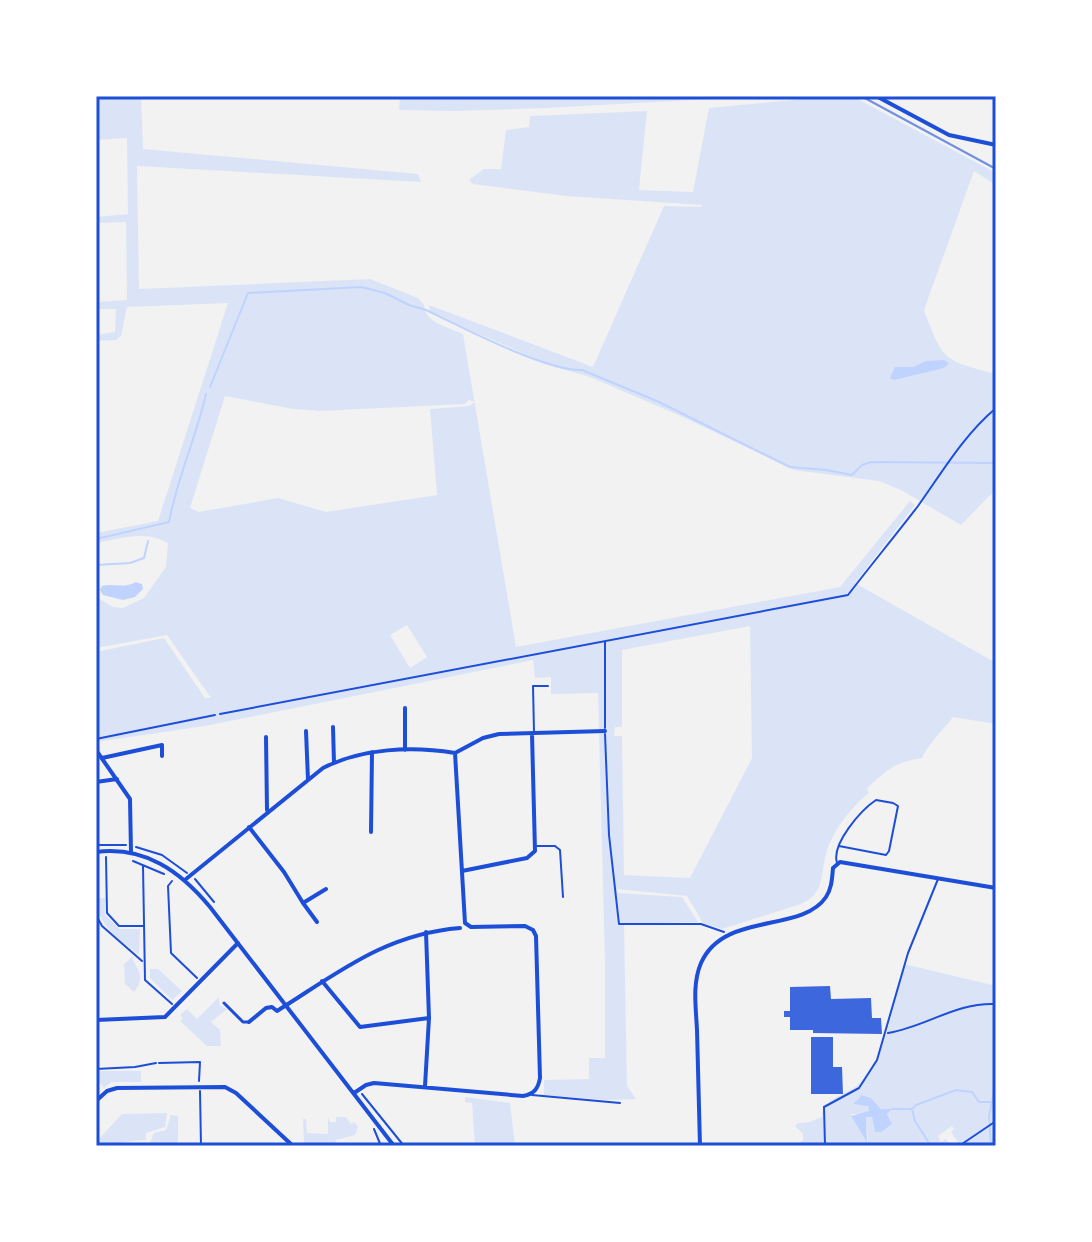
<svg xmlns="http://www.w3.org/2000/svg" width="1092" height="1242" font-family="'Asap Condensed',sans-serif">
<style>
.green{fill:#dbe4f7;fill-rule:evenodd}
.water{fill:#bfd3fe}
.lines{fill:none;stroke-linecap:round;stroke-linejoin:round}
.stream{stroke:#bfd3fe;stroke-width:2}
.building{fill:#3d67dc}
.path{stroke:#1d4ed8;stroke-width:2}
.service{stroke:#1d4ed8;stroke-width:2}
.pedestrian{stroke:#1d4ed8;stroke-width:3}
.minor{stroke:#1d4ed8;stroke-width:4}
.rail{stroke:#7290e2;stroke-width:2}
.neatline{fill:none;stroke:#1d4ed8;stroke-width:3}
</style>
<rect width="100%" height="100%" fill="#f2f2f2"/>
<!-- green -->
<path class="green" d="M96 96H141L143 149 418 174 421 182 137 166 139 289 370 279 418 298 424 305C425 323 448 327 463 334L516 647 840 587 910 501 915 505 855 583 996 663V724L953 717C943 730 929 743 922 758 892 763 889 769 867 788L869 793C851 807 835 828 827 850 820 873 826 893 801 904L722 929 703 923 687 896 617 889 618 893 682 897 698 922 624 924 627 1086 636 1099 604 1100 544 1095V1080L589 1079V1058H605V961L598 693 551 694V677L535 678 533 660 205 726 96 742V652L164 638 205 698H211L167 635 96 648V597L113 607 123 608 144 598 166 567 168 543C145 530 122 538 96 543V533L158 521 228 303 127 307 121 336 116 340 96 341V335L115 332 116 309H96V302L127 300 126 222 96 223V217L128 214 127 138 96 140ZM225 396 293 409 319 411 465 404 469 400 475 402 469 406 430 409 437 495 326 512 278 498 199 512 190 508ZM407 625 427 657 410 668 390 635ZM750 626 752 758 690 878 624 875 622 736H614L615 727H622V650Z
M400 96H765L547 108 456 111 399 110Z
M837 96H852L996 173V185L974 171 924 310C943 361 943 360 996 374V489L961 525 901 490 879 481 794 470 683 417 590 377 555 367 430 313 429 305 593 367 664 206 701 207 702 205 566 196 473 184 469 180 484 169H501L506 130 529 127 530 116 647 111 639 190 693 192 709 108Z
M96 898H105V915L120 929H140L139 955C120 939 96 925 96 898Z
M132 957C136 969 147 976 134 992L125 984 124 964Z
M904 964 996 986V1146H952L958 1142 951 1132 954 1129 952 1126 938 1136 941 1142 946 1139 951 1146H788V1143H799L803 1140V1134L795 1126 798 1123 810 1122 822 1117C822 1097 848 1096 861 1082 888 1052 893 1001 904 964ZM863 1095 871 1098 881 1109H892L887 1114 891 1122 875 1132 872 1117H866L868 1141 851 1114H863L869 1111 867 1105 853 1104Z
M150 969H158L182 991 172 1000 150 978Z
M219 997V1005L227 1009 211 1022 220 1030 221 1046H207L180 1021 183 1018 180 1015 187 1009 197 1019Z
M96 1071H141V1082H111L104 1088 96 1078Z
M465 1097 510 1103 515 1146H475L472 1103 465 1102Z
M167 1113 165 1127 146 1133V1140C128 1140 115 1146 96 1146V1142L122 1114Z
M171 1115 178 1116V1143H150L154 1133 166 1130Z
M328 1117 330 1122H336V1117H346L351 1124 354 1122 358 1127 355 1135 336 1140 335 1144H304L303 1119H306L307 1133 328 1134Z"/>
<!-- water -->
<path class="water" d="M944 360 949 363 944 368 894 380 890 378 895 367H913L926 361Z
M136 582 142 584 143 589 135 597 123 600 103 595 100 590 102 586C114 583 124 589 136 582Z
M862 1095 871 1098 881 1109H892L887 1114 892 1124 881 1132H875L872 1117H866L867 1142 851 1116 869 1111 868 1106 853 1104Z"/>
<g class="lines">
<!-- stream -->
<path class="stream" d="M210 387 248 293 361 287 385 293 409 305 426 310C462 327 545 371 582 370L657 401 790 467 826 470 852 475 862 465 871 462 996 463
M96 539 169 522C177 478 196 438 206 394
M96 565 130 563 144 558 148 541
M892 1109H911
M931 1146 915 1121 912 1109 916 1105 956 1090 972 1092 979 1102H990
M991 1146 989 1117 996 1081"/>
</g>
<!-- building -->
<path class="building" d="M830 986 831 999 871 998 872 1018H881L882 1034 813 1033V1030H790V1017H784V1011H790V987Z
M811 1037H833V1067H842L843 1094H811Z"/>
<g class="lines">
<!-- path -->
<path class="path" d="M220 714 848 595C871 565 895 536 918 506 943 471 963 436 996 408
M605 728V642
M605 734 609 835 619 924H701L724 932
M96 845H126
M136 847 162 855 187 873
M106 857 107 913 119 926H143
M133 861 164 874
M143 866 145 980 172 1004
M195 879 214 902
M172 881 168 886 171 953 197 978
M96 915 102 926 142 961
M888 1033C926 1027 956 1002 996 1004
M159 1063 200 1062 199 1081
M96 1069 135 1067 156 1063
M200 1091 201 1146
M362 1094 404 1146
M374 1129 381 1146
M959 1146 996 1121"/>
<!-- service -->
<path class="service" d="M534 732 533 686H548
M96 739 215 715
M537 846H555L560 850 563 897
M837 863C831 844 861 810 876 800L893 803 898 806 889 851 886 855 839 846
M532 1095 620 1103
M825 1146 824 1107 859 1088 877 1060 908 953 938 879"/>
<!-- pedestrian -->
<path class="pedestrian" d="M224 1003 243 1022H248"/>
<!-- minor -->
<path class="minor" d="M876 96 949 135 996 145
M405 708V750
M333 727 334 763
M306 731 308 780
M266 737 267 810
M96 750 130 799 131 852
M102 758 162 745V756
M96 782 117 779
M249 827 284 872 303 903 326 889
M371 832 372 752
M96 852C145 846 180 871 210 907L394 1146
M462 871 527 858 535 851 532 734
M186 879 323 768C362 748 412 746 455 753
M303 903 317 922
M322 981 360 1027 429 1018
M96 1020 165 1017 238 943
M249 1022 266 1008 272 1007 277 1011C338 973 385 934 460 928
M425 1086 429 1018 426 932
M354 1093 366 1085 374 1083 523 1096C534 1094 538 1089 540 1078L536 936 533 930 525 926 471 927 465 923 455 753 483 738 499 734 605 731
M96 1101 107 1091 117 1088 225 1087 236 1093 293 1146
M700 1146C699 1107 698 1069 697 1030 696 1008 692 984 701 963 724 911 801 934 826 897 832 888 832 878 833 868L840 862 996 888"/>
<!-- rail -->
<path class="rail" d="M861 96 996 169"/>
</g>
<!-- border -->
<rect width="1092" height="1242" fill="none" stroke="#ffffff" stroke-width="196"/>
<rect x="98" y="98" width="896" height="1046" class="neatline"/>
</svg>
